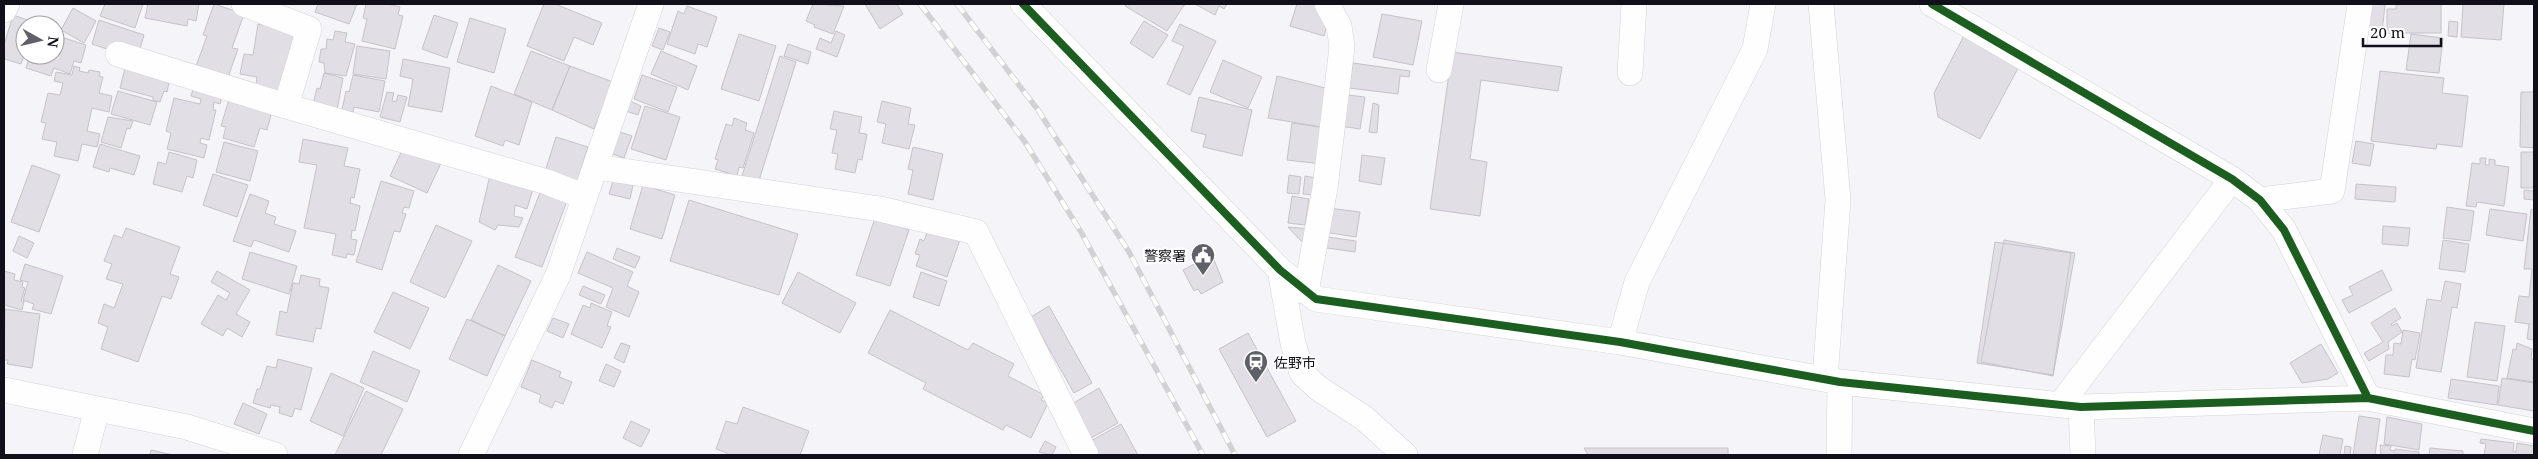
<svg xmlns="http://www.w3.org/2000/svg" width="2538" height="459" font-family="'Noto Serif','Noto Sans JP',serif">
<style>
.building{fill:#e2dee6;stroke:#c6c2ca}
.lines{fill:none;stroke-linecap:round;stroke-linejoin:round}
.minor-casing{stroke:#d2d2d9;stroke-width:26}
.minor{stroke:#fefefe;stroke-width:25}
.rail-casing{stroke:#d2d2d4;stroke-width:5.5}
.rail{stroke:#fff;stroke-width:4;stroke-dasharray:11;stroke-linecap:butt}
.cycleway-casing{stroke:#fff;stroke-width:11}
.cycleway{stroke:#1b5e20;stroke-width:8}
.labels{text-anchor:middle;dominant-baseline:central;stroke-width:4.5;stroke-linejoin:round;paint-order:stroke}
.poi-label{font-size:14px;fill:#100f1a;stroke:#fff;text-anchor:end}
</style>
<rect width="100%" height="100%" fill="#f5f5f9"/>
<!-- building -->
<path class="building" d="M105 4H143L135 28 100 16Z
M148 4H199L196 21 188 19 187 26 145 18Z
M214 4 244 14 232 48 238 49 227 80 195 69 207 36 203 35Z
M318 4H357L349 24 315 12Z
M366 4H388L400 7 398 15 403 16 395 49 362 41 367 19 363 18Z
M544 4H555L602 23 593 45 574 37 564 61 527 46Z
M813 4 844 6 833 34 814 27 815 25 806 21Z
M865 4H897L903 14 880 29Z
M1127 4H1185L1167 31 1125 6Z
M1195 4H1227L1224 9 1219 6 1215 15Z
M1297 4H1323L1329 17 1324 36 1290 26Z
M2370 4 2385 5 2382 32 2367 30Z
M2396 4H2441V33H2397L2398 29H2393V34L2387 33V9H2396Z
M2463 4H2504L2501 40 2461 37Z
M687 6 717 17 707 47 698 44 695 54 667 44 678 11 684 14Z
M73 8 96 21 84 43 61 30Z
M1382 14 1422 21 1413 65 1373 57Z
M13 15 39 24 25 25V53L21 64 4 59V45Z
M434 15 458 23 447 58 422 49Z
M470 18 506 29 494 73 457 62Z
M99 20 144 35 137 59 92 44Z
M1144 21 1168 35 1153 58 1130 43Z
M2449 21 2458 22 2457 37 2448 36Z
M258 24 294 30 297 37 279 95 255 92 257 77 240 74 244 54 253 55Z
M1180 24 1216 41 1190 95 1167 84 1184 46 1172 41Z
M659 28 670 32 663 50 652 46Z
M1967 30 2023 59 1980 139 1938 117 1934 93Z
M335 31 347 33 345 42 355 44 346 76 325 73 324 63 319 62 321 49H326L327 39 333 40Z
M836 31 845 35 837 57 816 49 820 38 831 43Z
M739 34 776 46 759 101 721 89Z
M2411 34 2443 38 2439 73 2406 70Z
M55 35 86 45 81 63 74 61 70 74 54 68 51 76 26 68 30 55H55Z
M788 44 811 52 808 64 784 56Z
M357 46 390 51 386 79 353 74Z
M531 51 570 66 552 110 514 94Z
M661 51 697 66 688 90 651 74Z
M1452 52 1562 67 1558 91 1481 80 1470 159 1487 162 1480 216 1430 209Z
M780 56 796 62 757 187 740 182Z
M403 59 450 68 442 112 408 106 413 79 400 76Z
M127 60 170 78 167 92 164 91 160 102 153 100V97L120 88Z
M1223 60 1262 77 1248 108 1210 92Z
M1353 63 1410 71 1409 77 1400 76 1398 94 1349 88Z
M74 66 80 68 79 71 88 73 89 70 100 72 99 76 103 77 99 93 112 96 109 112 92 108 87 131 100 134 97 147 82 144 78 161 54 156 57 142 42 139 46 123 41 122 48 93 60 95 63 83 54 81 56 72 72 75Z
M570 66 613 82 594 129 552 110Z
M2380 71 2444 78 2442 93 2468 96 2462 147 2437 144 2436 149 2371 141Z
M324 73 343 78 337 110 313 104 317 88 320 89Z
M353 75 385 81 379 112 354 107 353 112 342 110 346 91 349 92Z
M642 75 677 87 668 112 634 99Z
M1277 76 1325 88 1327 128 1268 118Z
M194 86 223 94 220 104 214 102 213 110H216L209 140 201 138 200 143 207 145 204 158 167 149 171 133 166 131 174 98 200 104 201 99 191 96Z
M491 86 532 102 519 145 505 140 503 146 475 136Z
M118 91 157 102 150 125 111 114Z
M387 92 394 93 392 101 396 102 398 95 407 97 400 122 380 117Z
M2521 92H2534V148L2520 147Z
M1348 95 1365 97 1360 129 1340 126Z
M230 96 272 111 267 130 260 128 254 147 223 138 226 127 221 126Z
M1199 97 1252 110 1242 156 1203 147 1206 135 1191 131Z
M630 101 641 106 638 115 626 111Z
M882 101 911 108 908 124 915 125 909 149 882 143 886 124 877 122Z
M1373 103 1379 105 1377 133 1369 132Z
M645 106 680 117 666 160 631 149Z
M834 111 862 117 859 133 867 134 862 160 858 159 855 173 835 169 838 154 832 153 837 130 830 129Z
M108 117 133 121 130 129 127 128 121 148 101 142Z
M734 118 747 123 745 130 754 133 743 168 739 167 737 176 715 169 718 160 715 159 726 124 732 126Z
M1292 123 1327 128 1322 164 1287 160Z
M617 131 632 136 624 158 610 153Z
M556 137 588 147 576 185 544 175Z
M303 139 348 148 344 166 360 169 354 198 351 197 350 203 360 206 355 231 352 230 351 239 357 240 354 255 347 254 346 258 332 255 336 234 304 228 317 165 299 162Z
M2356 141 2374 144 2370 166 2352 163Z
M224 142 258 151 250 181 216 172Z
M100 144 140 156 134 175 110 168 109 172 93 167Z
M405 144 442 161 427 193 390 176Z
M913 147 943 154 933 200 908 194 913 170 908 169Z
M169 152 197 160 193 178 187 176 182 192 153 184 158 162 166 164Z
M2521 152H2534V188H2521Z
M1362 155 1385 158 1381 185 1359 181Z
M2480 158H2486L2485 165H2489V159L2495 160V165L2509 167 2504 206 2477 202 2476 207 2466 206 2472 163 2480 164Z
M32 165 60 175 39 232 11 222Z
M213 174 248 185 237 217 203 205Z
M490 175 533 189 527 209 515 205 514 216 523 218 519 227 498 225 495 230 479 222Z
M1289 175 1301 177 1299 194 1287 193Z
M1305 176 1316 178 1314 195 1303 194Z
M381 181 414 191 409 208 404 207 402 213 406 214 400 232 394 231 382 270 356 262Z
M613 181 633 185 630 199 609 194Z
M2356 184 2396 187 2395 202 2355 199Z
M643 185 675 195 662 239 630 229Z
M541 190 567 201 542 267 515 257Z
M2524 190 2534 191V200L2524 199Z
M250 194 269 201 265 213 276 217 274 224 296 231 289 252 254 240 251 247 233 241Z
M1292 196 1309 199 1305 225 1288 223Z
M689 200 798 234 779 295 670 261Z
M2447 207 2474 211 2470 241 2443 238Z
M1328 208 1360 212 1356 237 1324 232Z
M2490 209 2527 214 2523 241 2486 235Z
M2531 209 2534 210V340L2527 339 2529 324 2515 322 2519 296 2529 297 2532 269H2524Z
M875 218 909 230 890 286 856 275Z
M436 225 472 241 445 298 410 282Z
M929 226 961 237 947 277 916 266 920 255 915 254 920 239 924 241Z
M2383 226 2410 228 2408 246 2382 244Z
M1288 227 1312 229 1310 243 1301 241Z
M126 228 180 247 170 274 179 277 171 299 162 296 138 362 101 349 108 327 98 323 104 304 114 308 123 284 106 279 112 264 104 261 114 235 122 238Z
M19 236 34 243 27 258 13 251Z
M1321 236 1356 241 1355 252 1320 247Z
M2004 240 2075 253 2053 376 1981 362Z
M2443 240 2469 244 2465 272 2439 269Z
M1995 242 2071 253 2053 375 1977 363Z
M617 248 640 257 635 268 613 259Z
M250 252 297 266 289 294 242 279Z
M587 252 633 272 627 286 639 292 629 317 606 307 613 288 578 273Z
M1212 255 1223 282 1201 294 1198 289 1194 291 1183 270Z
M25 264 63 276 51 314 32 309 34 304 23 300 28 282 20 280Z
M498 265 531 281 505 336 471 320Z
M2382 270 2392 290 2349 313 2342 300 2353 295 2349 287Z
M4 271 15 274 14 280 23 282 22 287 25 288 21 301H24L22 310 4 305Z
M217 271 250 290 236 314 250 322 242 337 227 328 223 336 201 324 218 295 226 300 230 293 211 282Z
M798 272 856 303 840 333 782 303Z
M921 272 947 281 939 306 913 297Z
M301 275 320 279 319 286 329 288 321 329 316 328 313 342 276 335 280 311 287 313 293 283 299 284Z
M2445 281 2461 284 2457 308 2452 307 2441 372 2416 368 2427 299 2441 301Z
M583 286 605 295 601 304 579 295Z
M393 292 429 308 410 349 374 332Z
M591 303 612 312 607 326 611 327 602 348 571 334 583 305 590 308Z
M1049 306 1092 383 1074 393 1031 317Z
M2395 308 2401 318 2391 324 2392 326 2397 323 2402 332 2388 342 2389 349 2369 361 2364 353 2383 342 2371 323Z
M5 309 40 314 32 368 7 364 8 360H4Z
M890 310 968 350 973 343 1014 364 1008 376 1044 395 1041 400 1048 403 1031 438 1006 425 1003 430 923 389 926 383 868 353Z
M553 318 569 324 563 338 547 331Z
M467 319 505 336 487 376 449 359Z
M2475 322 2505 326 2497 381 2467 377Z
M2403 330 2420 333 2415 360 2412 359 2409 377 2384 374 2386 355H2393L2394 343 2401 344Z
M1248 333 1296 421 1267 437 1219 349Z
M621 343 630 346 624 363 614 358Z
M2517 343 2532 349 2531 359H2534V382L2507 378 2513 349 2516 350Z
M2321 344 2338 373 2328 379 2302 383 2290 363Z
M373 351 420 371 407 402 360 382Z
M278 359 312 368 301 410 295 408 292 417 279 413 280 407 271 405 270 408 253 403 257 389H260L267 366 276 368Z
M532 360 561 372 559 377 572 382 563 404 555 401 552 408 539 402 541 395 521 387Z
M606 364 621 371 614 387 599 381Z
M331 373 364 388 343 436 310 421Z
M2502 378 2534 383V411L2498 405Z
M2451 379 2499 386 2497 405 2448 398Z
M1099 388 1118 423 1091 438 1072 404Z
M366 391 403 409 381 455H335Z
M243 403 267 414 259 434 234 424Z
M743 407 809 431 800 455H726L727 453 716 449 726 421 737 424Z
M2359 416 2380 419 2375 455H2353Z
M2387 417 2422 424 2419 450 2384 444Z
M631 421 650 430 641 447 623 438Z
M1121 424 1138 455H1097L1089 442Z
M2323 435 2343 439 2340 455H2319Z
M2481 439 2514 443 2513 451 2516 452 2517 443 2534 446V455H2484L2486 444 2480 443Z
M1045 441 1056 447 1052 455 1039 452Z
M2380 445 2391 446 2390 450 2395 451V449L2419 452V455H2381Z
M2345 446 2351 447 2350 455H2344Z
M1584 448H1728V455H1588Z
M2430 448 2463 451V455H2429Z
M151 450 173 455H150Z"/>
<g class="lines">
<!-- minor casing -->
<g class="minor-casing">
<path id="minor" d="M244 4 309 29 286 106 547 182 585 197
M1023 4 1280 270 1316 299 1620 342 1840 382 2081 407 2368 398 2534 431
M1821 4 1838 200 1825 379
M1932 4 2232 179 2260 200 2284 230 2368 398
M4 10 7 4
M118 54 286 106
M1439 70 1451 4
M1630 73 1634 4
M596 167 880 209 976 232 1086 455
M2260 200 2332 191 2360 4
M1280 270 1293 343 1302 373 1318 388 1364 418 1405 455
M1306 292 1325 188 1342 47 1339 26 1327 4
M1620 342 1637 282 1755 49 1763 4
M4 390 187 427 275 455
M2060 405 2232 179
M2081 407 2083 455
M85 455 97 409
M471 455 558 275 651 4
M1839 455 1840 382"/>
</g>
<!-- minor -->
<use href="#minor" class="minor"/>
<!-- rail casing -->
<g class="rail-casing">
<path id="rail" d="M920 4 1025 142 1081 232 1203 455
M957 4 1038 110 1129 252 1235 455"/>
</g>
<!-- rail -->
<use href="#rail" class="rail"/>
<!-- cycleway casing -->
<g class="cycleway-casing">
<path id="cycleway" d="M1023 4 1280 270 1316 299 1620 342 1840 382 2081 407 2368 398 2534 431
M1932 4 2232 179 2260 200 2284 230 2368 398"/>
</g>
<!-- cycleway -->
<use href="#cycleway" class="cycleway"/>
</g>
<!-- icons -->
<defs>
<g id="civic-pin" transform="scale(1.25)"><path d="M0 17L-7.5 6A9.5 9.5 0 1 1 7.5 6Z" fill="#606068" stroke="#fff"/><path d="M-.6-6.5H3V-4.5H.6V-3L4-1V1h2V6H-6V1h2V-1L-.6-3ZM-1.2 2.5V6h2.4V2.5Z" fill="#fff"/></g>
<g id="station-pin" transform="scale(1.25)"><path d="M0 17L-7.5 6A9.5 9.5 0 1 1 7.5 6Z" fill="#606068" stroke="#fff"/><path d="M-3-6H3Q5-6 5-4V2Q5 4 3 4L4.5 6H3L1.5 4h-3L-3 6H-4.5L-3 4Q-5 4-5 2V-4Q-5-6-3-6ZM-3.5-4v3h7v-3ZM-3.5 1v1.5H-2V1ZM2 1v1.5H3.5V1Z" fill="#fff"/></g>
</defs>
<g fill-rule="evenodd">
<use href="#civic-pin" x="1203" y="255"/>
<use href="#station-pin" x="1256" y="362"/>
</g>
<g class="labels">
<!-- poi labels -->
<g class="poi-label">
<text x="1186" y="255">警察署</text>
<text x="1274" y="362" text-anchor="start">佐野市</text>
</g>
</g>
<!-- border -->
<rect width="2538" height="459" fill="none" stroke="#100f1a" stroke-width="10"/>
<!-- north arrow -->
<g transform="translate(40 40) rotate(98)"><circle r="24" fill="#ffffff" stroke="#9f9fa3"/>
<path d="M0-4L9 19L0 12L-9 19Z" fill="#606068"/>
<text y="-8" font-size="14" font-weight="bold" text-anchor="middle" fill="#100f1a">N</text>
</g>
<!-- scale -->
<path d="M2363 38v8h78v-8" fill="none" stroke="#100f1a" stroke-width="2.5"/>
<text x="2370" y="38" font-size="15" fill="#100f1a" stroke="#ffffff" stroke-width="4" paint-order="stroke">20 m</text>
</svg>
